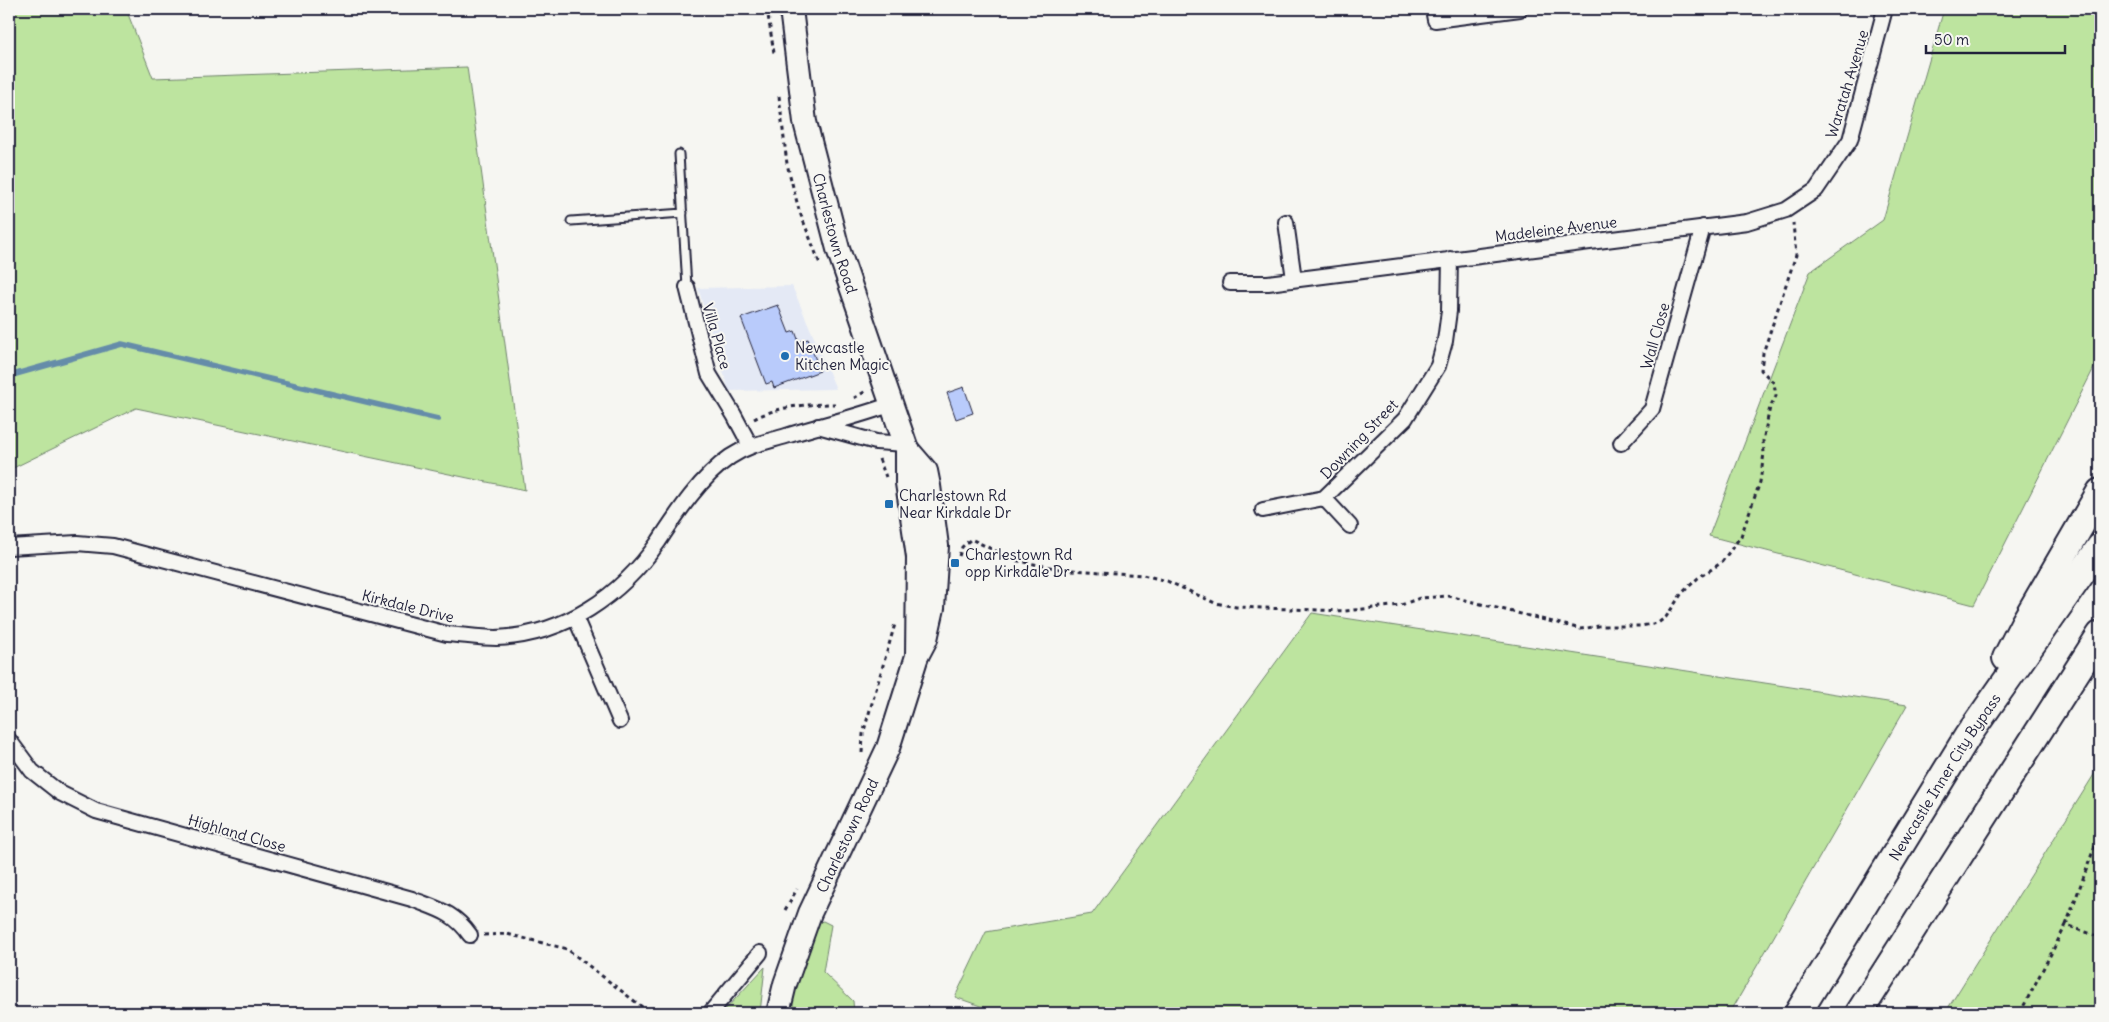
<svg xmlns="http://www.w3.org/2000/svg" width="2109" height="1022" font-family="Delius,sans-serif">
<style>
.built{fill:#e4e9f5}
.green{fill:#bde49f;stroke:#70836d}
.lines{fill:none;stroke-linecap:round;stroke-linejoin:round}
.stream{stroke:#658ca9;stroke-width:5.5}
.building{fill:#b9cbfb;stroke:#22223b}
.lane-casing{stroke:#22223b;stroke-width:11}
.street-casing{stroke:#22223b;stroke-width:18}
.primary-casing{stroke:#22223b;stroke-width:26}
.highway-casing{stroke:#22223b;stroke-width:30}
.path{stroke:#22223b;stroke-width:3;stroke-dasharray:4 4;stroke-linecap:butt}
.lane{stroke:#f6f6f2;stroke-width:7}
.street{stroke:#f6f6f2;stroke-width:14}
.primary{stroke:#f6f6f2;stroke-width:22}
.highway{stroke:#f6f6f2;stroke-width:26}
.poi-dot{fill:#1f6fb2;stroke:#f6f6f2;stroke-width:2}
.labels{text-anchor:middle;dominant-baseline:central;stroke-width:4;stroke-linejoin:round;paint-order:stroke}
.street-label{font-size:15px;fill:#22223b;stroke:#f6f6f2}
.poi-label{font-size:15px;fill:#22223b;stroke:#f6f6f2;text-anchor:start}
</style>
<rect width="100%" height="100%" fill="#f6f6f2"/>
<filter id="ink" filterUnits="userSpaceOnUse"><feTurbulence type="fractalNoise" baseFrequency=".02" numOctaves="2"/><feDisplacementMap in="SourceGraphic" scale="10" xChannelSelector="R" yChannelSelector="G"/><feConvolveMatrix kernelMatrix="1 2 1 2 8 2 1 2 1" color-interpolation-filters="sRGB"/></filter>
<g filter="url(#ink)">
<!-- built -->
<path class="built" d="M792 286 836 389 729 391 698 288Z"/>
<!-- green -->
<path class="green" d="M9 9H126L153 78 467 67 525 490 136 408 9 470Z
M1944 9H2100V356L1974 605 1709 536 1810 272 1883 220Z
M1312 613 1907 705 1730 1013H1000L955 997 986 932 1092 914Z
M2100 765V1013H1945Z
M823 921 831 925 823 972 853 1001 854 1013H786L817 923Z
M765 967 760 1013H722Z"/>
<g class="lines">
<!-- stream -->
<path class="stream" d="M9 376 122 344 438 419"/>
</g>
<!-- building -->
<path class="building" d="M778 305 789 333 795 331 799 342 808 339 820 371 774 388 772 382 766 384 741 318Z
M964 387 973 413 956 419 947 393Z"/>
<g class="lines">
<!-- lane casing -->
<g class="lane-casing">
<path id="lane" d="M679 154 687 287
M571 221 683 213"/>
</g>
<!-- street casing -->
<g class="street-casing">
<path id="street" d="M1433 9 1435 20 1520 9
M1286 222 1294 279
M1230 283H1268L1747 222 1786 210 1816 190 1850 140 1885 9
M687 287 709 374 734 415 750 445
M818 426 876 442 906 444
M1621 443 1652 409 1703 227
M1324 498 1350 526
M1263 510 1324 498 1405 419 1438 366 1445 341 1449 311 1450 259
M9 547 77 543 113 546 447 634C463 635 480 638 496 638 565 635 621 596 659 541 678 512 701 477 730 457 748 445 766 442 786 436 821 425 857 417 892 404
M576 619 620 721
M9 740 32 771 60 793 96 811 412 899C437 909 454 912 470 935
M710 1013 760 953"/>
</g>
<!-- primary casing -->
<g class="primary-casing">
<g id="primary">
<path id="s1" d="M791 9 805 122 838 249 907 449V483L918 557 917 656"/>
<path id="s2" d="M778 1013 785 984 810 913 888 748 917 656 926 639 933 608 937 546 929 486 926 471 907 449"/>
</g>
</g>
<!-- highway casing -->
<g class="highway-casing">
<g id="highway">
<path d="M2006 658 2024 623 2100 492"/>
<path id="s3" d="M1798 1013 1967 737 2100 547"/>
<path d="M1859 1013 2100 635"/>
</g>
</g>
<!-- path -->
<path class="path" d="M767 9 774 53
M779 96 787 164 799 210 820 264
M854 398 866 391
M754 419C778 406 808 404 835 404
M879 459 886 477
M959 556 962 547 971 539 1014 560 1059 569 1143 575 1167 581 1215 603 1236 607 1345 611 1401 605 1420 598 1449 596 1581 629 1599 626H1641L1658 623 1666 617 1682 593 1698 578 1721 563 1741 536 1760 482 1764 453 1763 441 1770 407 1776 396 1774 383 1761 370 1763 353 1796 255 1793 223
M862 753 863 734 895 624
M785 910 797 889
M2066 925 2100 832
M484 935 507 934 567 949 650 1013
M2020 1013 2066 925 2100 937"/>
<!-- lane -->
<use href="#lane" class="lane"/>
<!-- street -->
<use href="#street" class="street"/>
<!-- primary -->
<use href="#primary" class="primary"/>
<!-- highway -->
<use href="#highway" class="highway"/>
</g>
</g>
<!-- markers -->
<g class="poi-dot">
<circle cx="785" cy="356" r="5"/>
<rect x="884" y="499" width="10" height="10" rx="2.5"/>
<rect x="950" y="558" width="10" height="10" rx="2.5"/>
</g>
<g class="labels">
<!-- street labels -->
<g class="street-label">
<text transform="translate(1847 84) rotate(-73)">Waratah Avenue</text>
<text transform="translate(1556 229) rotate(-7)">Madeleine Avenue</text>
<text stroke="none"><textPath href="#s1" startOffset="229">Charlestown Road</textPath></text>
<text transform="translate(717 336) rotate(74)">Villa Place</text>
<text transform="translate(1655 336) rotate(-74)">Wall Close</text>
<text transform="translate(1359 439) rotate(-46)">Downing Street</text>
<text transform="translate(408 606) rotate(14)">Kirkdale Drive</text>
<text stroke="none"><textPath href="#s3" startOffset="278">Newcastle Inner City Bypass</textPath></text>
<text transform="translate(237 833) rotate(16)">Highland Close</text>
<text stroke="none"><textPath href="#s2" startOffset="191">Charlestown Road</textPath></text>
</g>
<!-- poi labels -->
<g class="poi-label">
<text x="795" y="347">Newcastle<tspan x="795" dy="17">Kitchen Magic</tspan></text>
<text x="899" y="495">Charlestown Rd<tspan x="899" dy="17">Near Kirkdale Dr</tspan></text>
<text x="965" y="554">Charlestown Rd<tspan x="965" dy="17">opp Kirkdale Dr</tspan></text>
</g>
</g>
<!-- margin -->
<rect width="2109" height="1022" fill="none" stroke="#f6f6f2" stroke-width="30"/>
<rect x="15" y="15" width="2079" height="992" fill="none" stroke="#22223b" stroke-width="2" filter="url(#ink)"/>
<!-- scale -->
<path d="M1926 45v8h139v-8" fill="none" stroke="#22223b" stroke-width="2.5"/>
<text x="1934" y="45" font-size="15" fill="#22223b" stroke="#f6f6f2" stroke-width="4" paint-order="stroke">50 m</text>
</svg>
